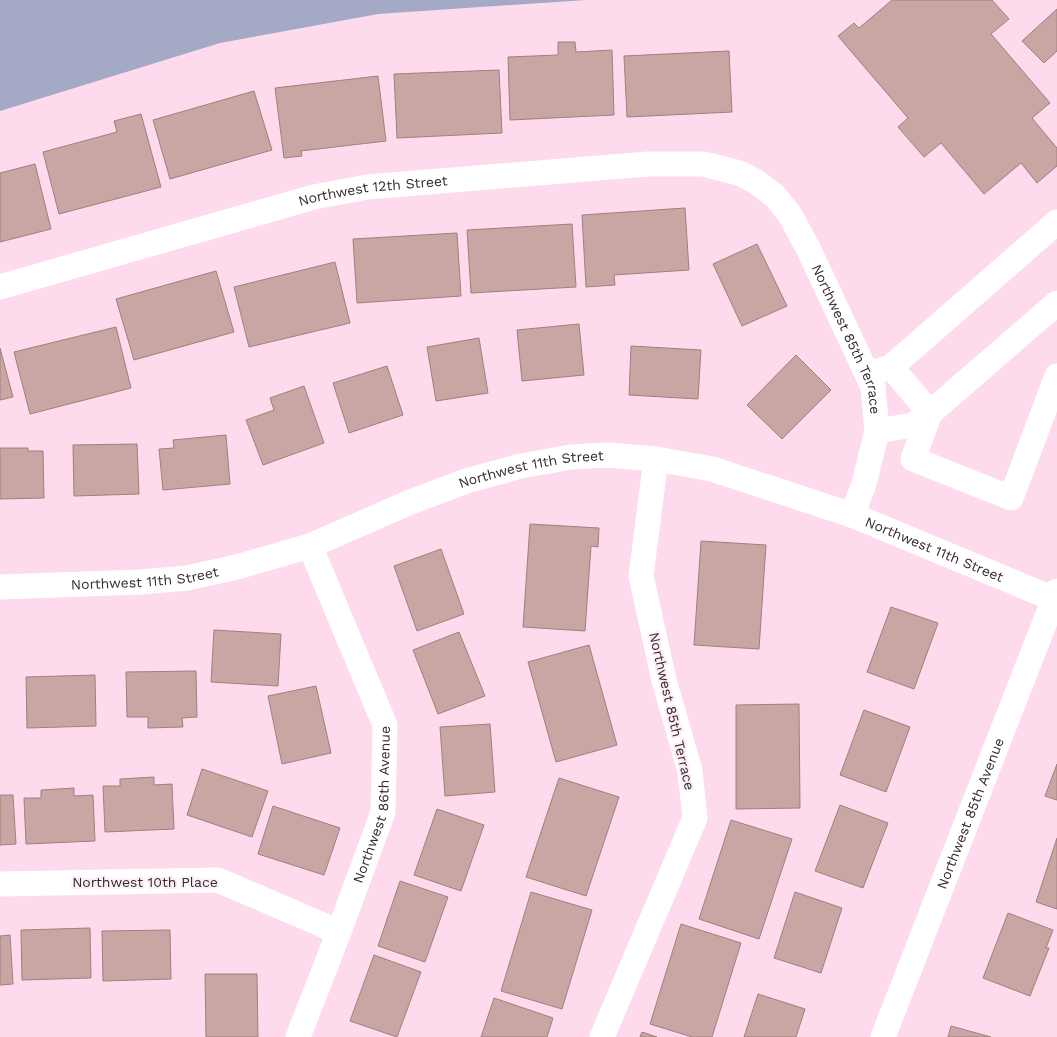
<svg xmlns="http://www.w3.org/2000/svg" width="1057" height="1037" font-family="'Work Sans',sans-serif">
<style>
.water{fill:#a4a9c6}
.building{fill:#c9a5a4;stroke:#a27e7d}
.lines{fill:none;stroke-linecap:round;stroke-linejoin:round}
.minor{stroke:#fff;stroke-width:25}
.labels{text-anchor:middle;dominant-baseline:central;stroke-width:4.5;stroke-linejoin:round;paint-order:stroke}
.street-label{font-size:14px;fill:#372a31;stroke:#fdeff6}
</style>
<rect width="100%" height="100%" fill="#fddbed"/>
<!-- water -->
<path class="water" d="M0 0H586L378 14 220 43 0 111Z"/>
<!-- building -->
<path class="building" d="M892 0H992L1009 19 991 34 1050 103 1032 118 1057 148V166L1037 183 1021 163 984 194 941 143 924 157 898 127 908 118 838 36 854 23 859 28Z
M1057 9V51L1044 63 1022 41Z
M558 42H575L576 52 612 50 614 115 510 120 508 57 558 55Z
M729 51 732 112 627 117 624 56Z
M499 70 502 133 397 138 394 74Z
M378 76 386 141 301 151 302 156 284 158 275 88Z
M254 91 272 150 170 179 153 120Z
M141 114 161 187 59 214 43 152 117 132 114 121Z
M35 164 51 229 0 242V173Z
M685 208 689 270 614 275 615 285 586 287 582 215Z
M572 224 576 287 471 293 467 230Z
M457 233 461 296 357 303 353 239Z
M757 244 787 306 742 326 713 264Z
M335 262 350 323 249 347 234 287Z
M216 271 234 332 134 360 116 299Z
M579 324 584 375 522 381 517 330Z
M116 327 131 388 30 414 14 352Z
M479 338 488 393 436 401 427 347Z
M631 346 701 350 698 399 629 395Z
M0 348 13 397 0 400Z
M796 355 831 390 782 439 747 405Z
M387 366 403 415 349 433 333 383Z
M304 386 324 443 263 465 246 420 274 410 270 398Z
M226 435 230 484 163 490 159 449 174 448 173 440Z
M137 444 139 494 74 496 73 445Z
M0 448H28V451H43L44 498 0 499Z
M530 524 599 528 598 547 591 546 585 631 523 627Z
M701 541 766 545 759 649 694 645Z
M441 549 464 614 417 631 394 566Z
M891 607 938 623 914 689 867 672Z
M214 630 281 634 278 686 211 682Z
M459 632 485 696 438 714 413 650Z
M589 645 617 745 556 762 528 662Z
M196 671 197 717 182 718 183 727 148 728V717H127L126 672Z
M95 675 96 726 27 728 26 677Z
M316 686 331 753 282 764 268 696Z
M799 704 800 808 736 809V705Z
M864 710 910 727 886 792 840 775Z
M490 724 495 792 445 796 440 727Z
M1057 764V800L1045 796Z
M202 769 268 791 252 837 187 815Z
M154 777V785L172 784 174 829 105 832 103 786H120V779Z
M559 778 619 797 586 896 526 877Z
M74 788V796L93 795 95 841 26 844 24 798H41V790Z
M0 795H13L16 844 0 845Z
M840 805 888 823 863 888 815 871Z
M273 806 340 828 324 875 258 854Z
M437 809 484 825 461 891 414 875Z
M731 820 792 839 759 939 699 919Z
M1057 838V909L1036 902Z
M400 881 448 897 425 962 378 946Z
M531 892 592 910 562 1009 501 991Z
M795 892 842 908 821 973 774 958Z
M1008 913 1053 930 1046 948H1049L1030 996 983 978Z
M681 924 741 943 712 1037H692L650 1024Z
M90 928 91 978 22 980 21 930Z
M170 930 171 979 103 981 102 931Z
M10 935 13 984 0 985V936Z
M374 955 421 972 397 1037 350 1021Z
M205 974H257L258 1037H206Z
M758 994 805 1009 796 1037H744Z
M494 998 553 1018 547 1037H481Z
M951 1026 991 1037H948Z
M642 1032 657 1037H640Z"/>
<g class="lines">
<!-- minor -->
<g class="minor">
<path id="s1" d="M0 287 314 197 367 187 648 164H703L739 173 755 181 775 196 790 215 808 248 873 387 877 431 864 484 852 515"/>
<path d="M891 367 930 413 913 459 1011 498 1057 376"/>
<path d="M877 371 891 367 1057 222"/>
<path d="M877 431 913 425 930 413 1057 303"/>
<path id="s2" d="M0 587 141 582 187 578 237 567 310 546 408 503 466 481 521 466 571 457 608 455 656 459 712 469 852 515 1054 599"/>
<path d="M0 884 218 880 339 932"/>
<path id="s3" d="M298 1037 339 932 383 812 385 725 310 546"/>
<path d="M602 1037 695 818 690 771 664 680 641 576 656 459"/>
<path id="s4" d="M883 1037 1057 591"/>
</g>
</g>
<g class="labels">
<!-- street labels -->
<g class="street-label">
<text stroke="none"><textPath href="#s1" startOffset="386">Northwest 12th Street</textPath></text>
<text stroke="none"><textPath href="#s1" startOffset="959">Northwest 85th Terrace</textPath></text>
<text stroke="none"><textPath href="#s2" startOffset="550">Northwest 11th Street</textPath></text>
<text stroke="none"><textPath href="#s2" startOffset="970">Northwest 11th Street</textPath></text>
<text stroke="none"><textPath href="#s2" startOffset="145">Northwest 11th Street</textPath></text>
<text transform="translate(672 711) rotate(77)">Northwest 85th Terrace</text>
<text stroke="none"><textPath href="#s3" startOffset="246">Northwest 86th Avenue</textPath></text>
<text stroke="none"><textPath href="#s4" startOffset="240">Northwest 85th Avenue</textPath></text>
<text x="145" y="882">Northwest 10th Place</text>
</g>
</g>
</svg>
